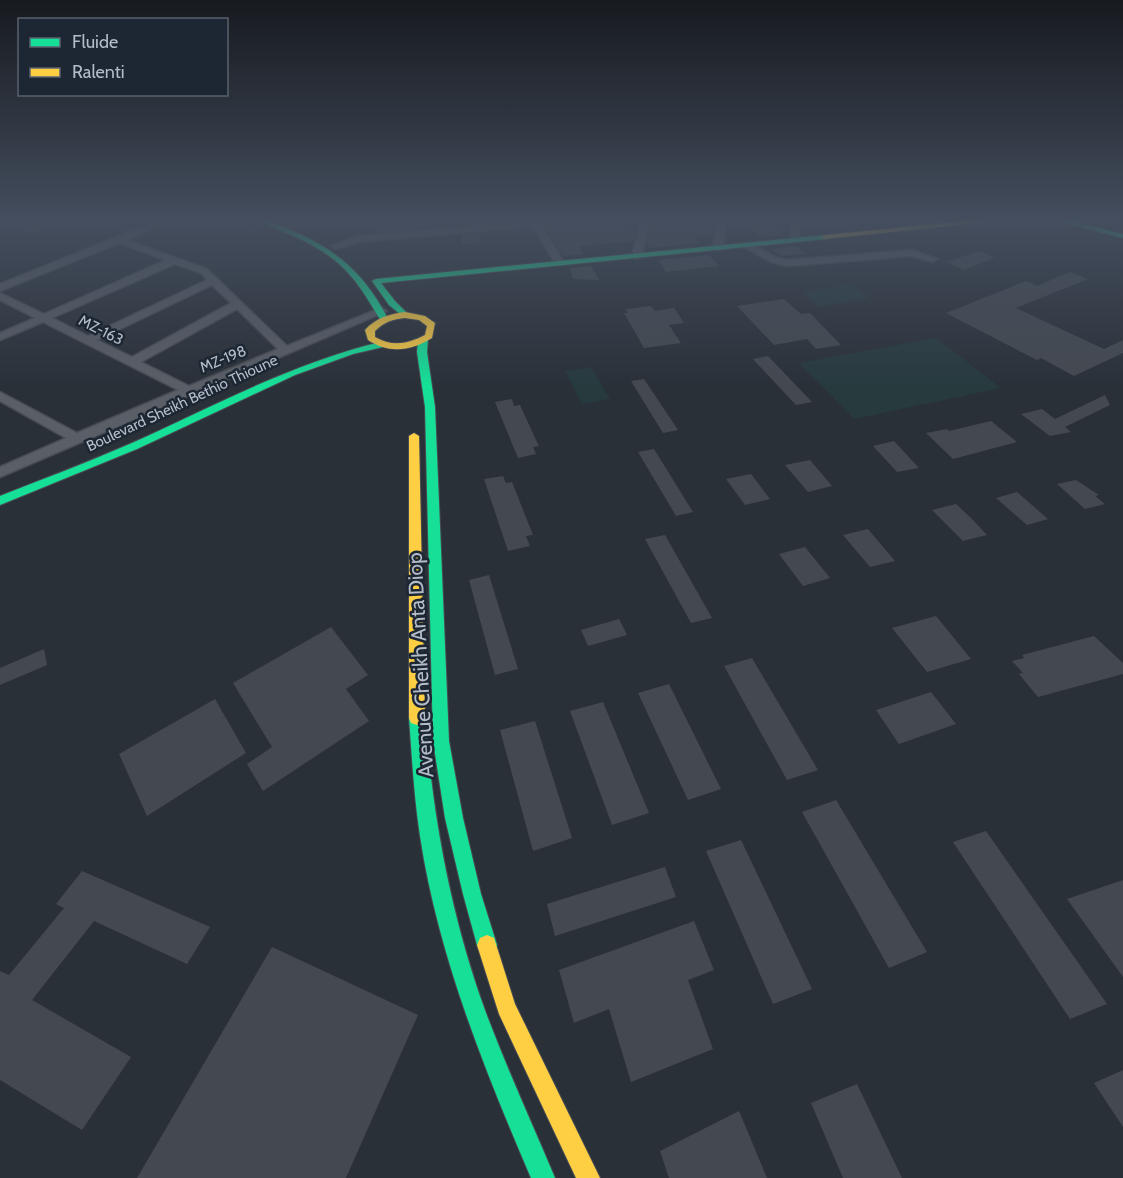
<svg xmlns="http://www.w3.org/2000/svg" width="1123" height="1178" font-family="Cabin,sans-serif">
<style>
.green{fill:#273a3e}
.building{fill:#444950}
.lines{fill:none;stroke-linecap:round;stroke-linejoin:round}
.street-casing{stroke:#484c53;stroke-width:3}
.fast-casing{stroke:#484c53;stroke-width:2}
.slow-casing{stroke:#484c53;stroke-width:2}
.street{fill:#5a5e66;fill-rule:evenodd}
.fast{fill:#16e098;fill-rule:evenodd}
.slow{fill:#ffcf43;fill-rule:evenodd}
.labels{text-anchor:middle;dominant-baseline:central;stroke-width:5;stroke-linejoin:round;paint-order:stroke}
.far-street-label{font-size:15px;fill:#b4bcc9;stroke:#1d2633}
.near-street-label{font-size:21px;fill:#b4bcc9;stroke:#1d2633}
</style>
<rect width="100%" height="100%" fill="#2a3038"/>
<!-- green -->
<path class="green" d="M852 284 869 298 819 307 803 292Z
M936 338 1001 388 854 419 799 363Z
M591 367 610 399 582 404 565 371Z"/>
<!-- building -->
<path class="building" d="M4 221H59V223L32 233Z
M361 221H440L441 226 378 232Z
M625 221 630 230 637 229 633 241 578 246 584 254 563 256 546 227Z
M652 221H715L713 235 695 237 700 243 650 248 647 243 651 227H656Z
M746 221H771L786 235 760 237Z
M479 233 481 243 463 244 461 235Z
M797 246 805 254 781 256 771 249Z
M979 251 995 258 963 270 947 262Z
M709 255 719 266 666 272 658 260Z
M591 266 599 280 573 279 570 268Z
M1070 272 1088 279 1016 308 1104 349 1123 340V353L1074 376 1041 358 1037 360 946 313 1026 281 1037 286Z
M784 299 801 314 810 313 841 345 816 349 807 339 774 345 737 306Z
M651 306 655 311 674 308 684 323 669 325 681 343 644 348 624 313H628L626 309Z
M768 356 812 402 796 405 753 359Z
M644 379 678 430 663 433 631 381Z
M1105 395 1110 405 1065 427 1071 432 1050 436 1021 414 1042 409 1055 419Z
M512 399 514 406 520 405 536 440 539 446 533 447 536 454 518 458 495 402Z
M991 421 1017 442 953 459 926 433 947 429 949 431Z
M894 441 919 468 897 472 873 446Z
M654 449 693 512 676 516 638 452Z
M810 460 832 486 808 492 785 465Z
M751 474 770 499 745 505 726 479Z
M503 476 506 483 512 482 533 535 526 536 530 546 508 551 484 479Z
M1076 480 1099 495 1095 496 1105 504 1085 509 1057 484Z
M1017 492 1048 519 1027 525 996 498Z
M956 504 972 519 987 535 963 541 932 510Z
M868 529 895 561 870 567 843 535Z
M665 535 712 618 691 623 645 539Z
M805 547 830 578 803 586 779 554Z
M489 575 518 669 495 675 469 580Z
M936 616 971 659 927 672 892 628Z
M619 619 627 635 588 646 581 630Z
M331 627 368 675 346 689 369 721 263 791 247 764 272 747 233 683Z
M1094 636 1123 663V674L1038 697 1019 674 1023 673 1012 661 1024 658 1022 655Z
M44 649 47 665 0 685V668Z
M752 658 818 770 787 780 724 666Z
M669 684 721 789 688 800 638 693Z
M931 692 956 724 899 744 876 710Z
M215 699 246 753 147 816 119 754Z
M603 702 649 813 612 825 570 711Z
M535 721 572 838 533 851 500 730Z
M836 800 927 952 889 968 802 812Z
M986 831 1107 1004 1070 1019 953 842Z
M741 840 812 989 773 1004 706 851Z
M665 867 676 897 555 936 547 904Z
M82 871 210 927 187 964 94 921 32 1000 131 1057 82 1130 0 1080V971L9 975 64 908 56 904Z
M1123 880V977L1067 899Z
M694 921 714 970 688 980 713 1049 631 1082 609 1009 574 1023 559 970Z
M272 947 418 1015 346 1178H137Z
M1123 1070V1127L1094 1083Z
M857 1084 902 1178H843L811 1103Z
M739 1111 767 1178H669L660 1151Z"/>
<g class="lines">
<!-- street casing -->
<g class="street-casing">
<path id="street" d="M156 221H169L127 240 207 269 287 346 378 309 382 308 387 311 0 477V467L66 438 0 401V392L77 433 178 390 43 322 0 340V333L35 318 0 300V293L44 314 166 260 119 243 0 291V284ZM175 264 201 273 207 280 88 336 52 318ZM212 285 231 303 132 357 97 340ZM237 309 278 349 189 386 141 362Z
M293 221H306L295 227H289V223Z
M526 221H565L542 225 564 263 562 265H556L533 226 360 242 335 249 330 246 359 236Z
M641 221H650L642 256 637 259 632 256Z
M717 221H725L723 248 718 251 713 248Z
M790 221H798L799 242 791 240Z
M747 242 777 258 788 260 912 250 937 259 932 262 912 256 788 266 771 262 744 247V243Z"/>
</g>
<!-- fast casing -->
<g class="fast-casing">
<path id="fast" d="M260 221C273 221 283 226 295 232 338 250 367 277 388 319L387 321H381C356 279 344 260 298 238 285 232 271 228 260 221Z
M1057 221H1071L1123 234V238Z
M825 235 829 237 828 239 381 283 395 301 409 315 405 318 389 305 372 281 376 279Z
M423 337 428 340 427 352 435 407 449 741 463 818 481 894 497 945 494 952 487 955 480 952 477 945 463 894 445 818 433 741 425 407 417 352 418 340Z
M380 342 385 345 383 347 353 354 295 375 137 449 0 505V496C51 476 102 457 152 434 227 399 299 362 380 342Z
M417 711 423 713 425 718C433 819 451 917 486 1013 507 1069 532 1123 555 1178H531C484 1068 438 955 420 836 414 797 412 758 409 718L411 713Z"/>
</g>
<!-- slow casing -->
<g class="slow-casing">
<path id="slow" d="M965 221H996L825 239 821 237 825 235Z
M405 312 425 316 435 323 432 338C411 351 389 354 368 340L365 330C376 318 389 314 405 312ZM405 318 419 320 427 326 425 335C408 344 392 347 375 337V331C384 322 393 319 405 318Z
M414 433 419 436 425 718 423 723 417 725 411 723 409 718V436Z
M487 935 494 938 515 1004 600 1178H576L499 1014 477 945 480 938Z"/>
</g>
<!-- street -->
<use href="#street" class="street"/>
<!-- fast -->
<use href="#fast" class="fast"/>
<!-- slow -->
<use href="#slow" class="slow"/>
</g>
<!-- sky -->
<linearGradient id="sky" x2="0" y2="1"><stop stop-color="#171a1f"/><stop offset="0.57" stop-color="#444e5e"/><stop offset="1" stop-color="#444e5e" stop-opacity="0"/></linearGradient>
<rect width="1123" height="386" fill="url(#sky)"/>
<g class="labels">
<!-- far-street labels -->
<g class="far-street-label">
<text transform="translate(101 330) rotate(27)">MZ-163</text>
<text transform="translate(223 359) rotate(-22)">MZ-198</text>
<text transform="translate(182 403) rotate(-25)">Boulevard Sheikh Bethio Thioune</text>
</g>
<!-- near-street labels -->
<g class="near-street-label">
<text transform="translate(420 665) rotate(-93)">Avenue Cheikh Anta Diop</text>
</g>
</g>
<!-- legend -->
<rect x="18" y="18" width="210" height="78" fill="#1d2633" stroke="#59626f" stroke-width="1.5"/>
<rect x="30" y="38" width="30" height="9" fill="#16e098" stroke="#59626f" stroke-width="1.5"/>
<text x="72" y="48" font-size="18" fill="#b4bcc9">Fluide</text>
<rect x="30" y="68" width="30" height="9" fill="#ffcf43" stroke="#59626f" stroke-width="1.5"/>
<text x="72" y="78" font-size="18" fill="#b4bcc9">Ralenti</text>
</svg>
